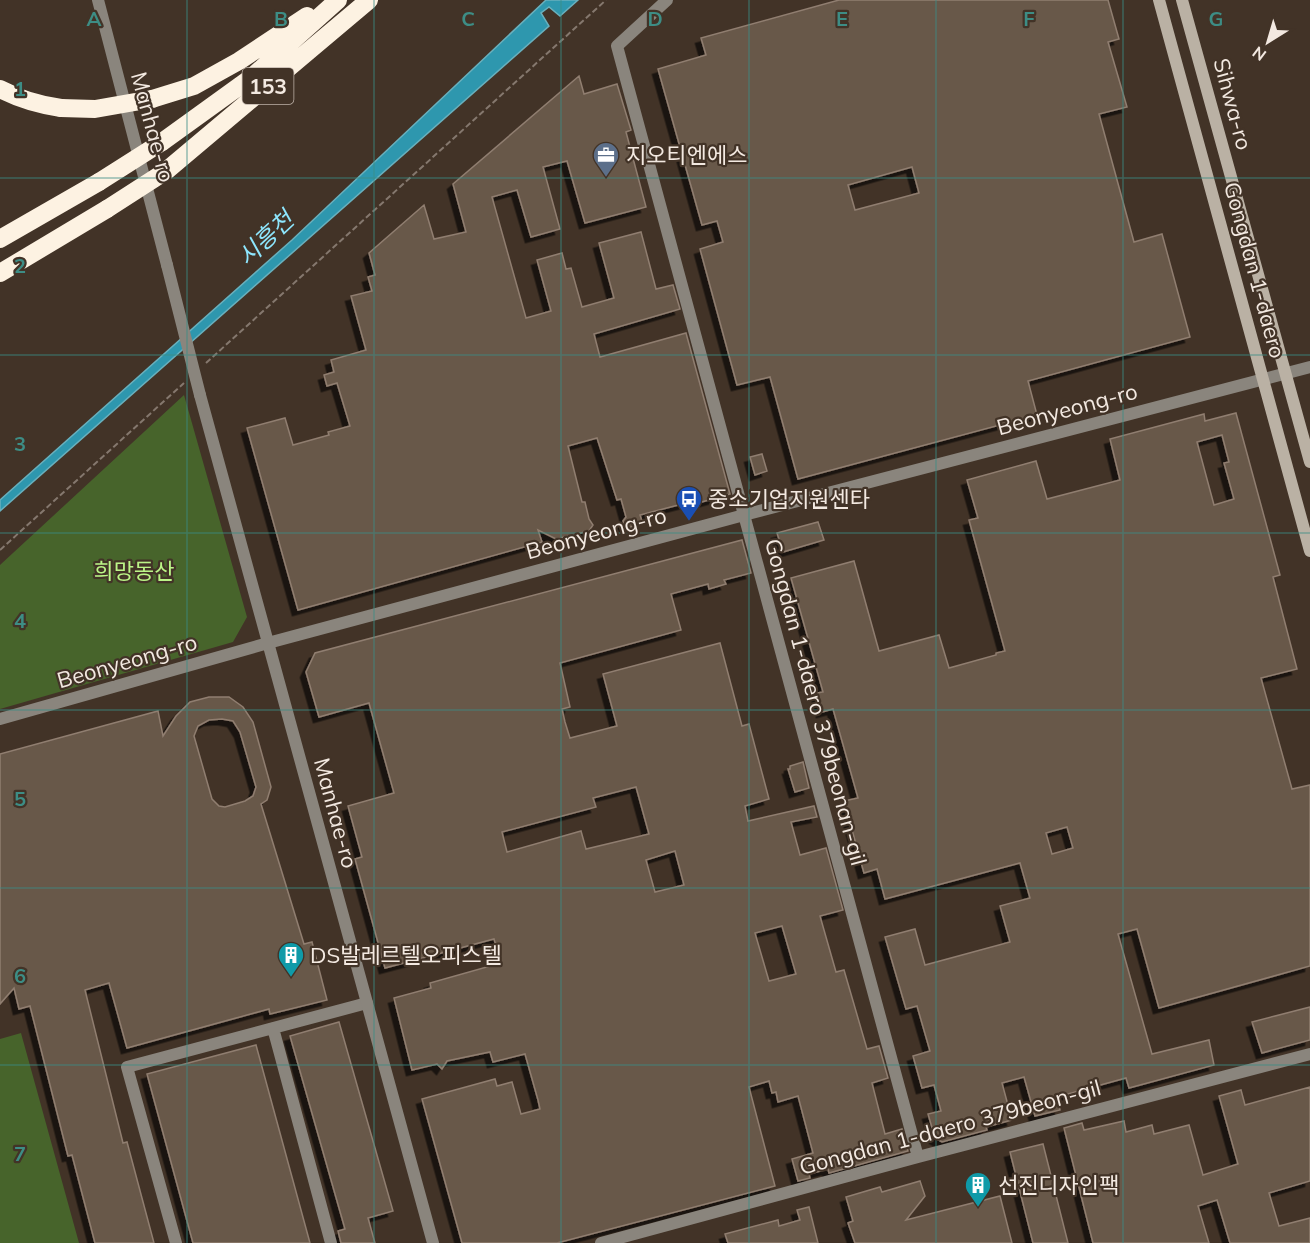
<svg xmlns="http://www.w3.org/2000/svg" width="1310" height="1243" font-family="Mulish,'Noto Sans KR',sans-serif">
<style>
.green{fill:#47642b}
.water{fill:#2e97ae;stroke:#69b0bd;stroke-width:1.5}
.building{fill:#68584a;stroke:#907e70;stroke-width:1.5;fill-rule:evenodd;filter:url(#shadow)}
.lines{fill:none;stroke-linecap:round;stroke-linejoin:round}
.path{stroke:#85786e;stroke-width:2;stroke-dasharray:6 3;stroke-linecap:butt}
.minor{stroke:#8a857d;stroke-width:12}
.tertiary{stroke:#8a857d;stroke-width:12}
.secondary{stroke:#bab1a4;stroke-width:12}
.motorway{stroke:#fdf2e2;stroke-width:18}
.tertiary-bridge{stroke:#8a857d;stroke-width:12}
.motorway-bridge{stroke:#fdf2e2;stroke-width:18}
.grid{fill:none;stroke:#3d8d85;stroke-width:1.5;stroke-opacity:0.55}
.labels{text-anchor:middle;dominant-baseline:central;stroke-width:4.5;stroke-linejoin:round;paint-order:stroke}
.shield{fill:#423327;stroke:#beb2a9;stroke-width:1.5}
.shield-label{font-size:21px;font-weight:bold;fill:#f3e9e1}
.street-label{font-size:22px;fill:#f3e9e1;stroke:#423327}
.poi-label{font-size:22px;fill:#f3e9e1;stroke:#423327;text-anchor:start}
.park-label{font-size:22px;fill:#bbf587;stroke:#423327}
.water-label{font-size:24px;font-style:italic;fill:#8ee7fe;stroke:#423327}
.grid-label{font-size:20px;text-anchor:middle;font-weight:bold;fill:#3d8d85;stroke:#423327;stroke-width:4.5;stroke-linejoin:round;paint-order:stroke}
</style>
<defs>
<filter id="shadow"><feDropShadow dx="-5.5" dy="5.5" stdDeviation="0" flood-color="#0009"/></filter>
</defs>
<rect width="100%" height="100%" fill="#423327"/>
<!-- green -->
<path class="green" d="M184 395 247 617 233 642 0 709V565Z
M21 1033 79 1243H0V1039Z"/>
<!-- water -->
<path class="water" d="M546 0H578L560 16 549 7 541 13 549 26 0 511V500L292 240Z"/>
<!-- building -->
<path class="building" d="M839 0H1108L1119 39 1108 42 1127 107 1099 114 1134 242 1162 234 1190 337 1028 381 1037 415 798 479 770 377 737 385 700 249 723 242 717 221 702 225 658 69 706 55 701 38ZM912 167 919 193 855 210 848 185Z
M579 76 584 94 617 84 631 130 626 132 646 207 585 223 567 161 543 167 560 229 531 237 517 190 492 197 526 318 551 311 537 260 562 253 566 269 571 268 582 307 614 298 599 243 641 232 656 289 673 285 680 309 594 334 600 357 686 333 730 494 691 505 690 502 640 515 643 524 627 528 624 524 623 521 626 517 621 499 617 500 597 438 568 446 582 502H585L589 519 593 525 589 531 556 539 538 530 542 542 298 610 247 428 285 418 293 445 329 435 328 432 350 426 337 383 327 386 324 375 334 372 331 360 366 350 351 296 372 291 368 277 375 275 369 253 424 205 434 239 466 232 453 184Z
M1236 413 1280 575 1273 577 1297 669 1261 678 1292 789 1310 785V966L1159 1008 1137 929 1118 934 1152 1054 1209 1040 1214 1065 1129 1088 1126 1078 1057 1097 1060 1110 1035 1116 1024 1077 1002 1083 1012 1120 986 1127 987 1130 942 1142 935 1138 928 1114 941 1111 934 1085 922 1088 913 1056 930 1051 917 1006 906 1009 885 937 915 929 925 965 1010 942 1000 906 1030 898 1020 863 885 899 877 869 864 873 844 801 858 798 833 709 822 712 817 693 823 692 791 578 854 561 879 651 939 635 949 668 996 655V653L1005 651 969 520 978 518 967 480 1036 461 1047 499 1120 480 1110 439 1204 414 1205 421ZM1222 435 1229 462 1224 463 1234 499 1214 505 1197 442ZM1067 827 1073 848 1052 854 1046 833Z
M762 454 767 471 755 475 750 457Z
M818 522 824 540 783 552 777 533Z
M742 540 751 573 724 580 726 584 709 589 708 584 671 594 681 630 560 663 570 707 562 709 565 722 570 738 617 726 603 674 720 643 742 726 749 724 769 799 745 806 748 821 814 806 817 817 791 822 800 855 826 848 843 910 820 916 836 972 844 970 867 1049 879 1046 888 1078 872 1083 885 1134 902 1129 908 1151 829 1173 828 1169 809 1174 810 1178 798 1181 792 1159 813 1153 798 1096 778 1102 776 1092 772 1093 769 1081 749 1087 775 1186 557 1243H462L422 1099 495 1079 497 1086 512 1082 521 1114 540 1109 538 1100 525 1054 493 1062 490 1052 447 1061 442 1069 437 1064 412 1070 394 998 431 988 430 983 501 963 494 939 385 968 355 859 362 857 348 806 394 793 369 703 319 717 306 672 315 653ZM636 787 649 834 586 849 581 831 507 852 502 832 596 807 593 798ZM675 851 684 885 655 892 646 860ZM782 926 796 974 769 981 755 933Z
M209 697H229L243 707 253 722 271 787 267 800 261 804 304 944 312 942 327 1000 270 1014 269 1009 127 1048 109 983 85 990 123 1143 127 1142 154 1243H95L72 1155 68 1156 30 1006 19 1009 14 988 0 1004V754L158 711 163 736 176 716 190 702ZM222 719 233 721 240 732 256 787 253 796 245 801 225 807 219 806 212 799 194 736 198 726 209 720Z
M803 762 809 788 795 792 788 769H790V766Z
M1310 1007V1040L1262 1053 1252 1022Z
M339 1022 393 1211 368 1218 375 1243H341L338 1231 345 1229 290 1036Z
M256 1045 310 1243H193L147 1074Z
M1310 1087V1181L1269 1193 1279 1226 1310 1218V1243H1230L1217 1200 1198 1206 1209 1243H1093L1064 1128 1082 1123 1084 1130 1124 1121 1126 1132 1152 1125 1154 1134 1189 1125 1203 1175 1238 1164 1219 1096 1241 1090 1245 1105Z
M1043 1144 1068 1243H1033L1010 1152Z
M920 1181 925 1196 906 1220 1000 1196 1012 1243H855L848 1223 853 1221 846 1197 880 1187 882 1192Z
M809 1207 818 1243H728L725 1234 778 1220 779 1226 800 1220 797 1210Z"/>
<g class="lines">
<!-- path -->
<path class="path" d="M206 363 606 0
M0 550 184 383"/>
<!-- minor -->
<path class="minor" d="M667 0 617 46 918 1157
M273 1028 331 1243
M176 1243 127 1067 367 1003
M601 1243 918 1157 1310 1054"/>
<!-- tertiary -->
<path class="tertiary" d="M98 0 167 265
M200 395 433 1243
M0 719 268 643 744 515 1310 367"/>
<!-- secondary -->
<path class="secondary" d="M1159 0 1310 551
M1182 0 1310 462"/>
<!-- motorway -->
<path class="motorway" d="M0 89C19 99 39 105 61 108
M152 99 194 86 239 61 307 16
M162 142 252 77 338 0
M166 171 369 0
M0 239 99 182
M0 273 107 209"/>
<!-- tertiary-bridge -->
<path class="tertiary-bridge" d="M167 265 200 395"/>
<!-- motorway-bridge -->
<path class="motorway-bridge" d="M61 108 95 109 152 99
M99 182 162 142
M107 209 166 171"/>
</g>
<!-- grid -->
<path class="grid" d="M187 0V1243M374 0V1243M561 0V1243M749 0V1243M936 0V1243M1123 0V1243M0 178H1310M0 355H1310M0 533H1310M0 710H1310M0 888H1310M0 1065H1310"/>
<!-- icons -->
<defs>
<g id="office-pin" transform="scale(1.35)"><path d="M0 17L-7.5 6A9.5 9.5 0 1 1 7.5 6Z" fill="#5c6f8a" stroke="#423327"/><path d="M-6-3h4V-5.5h4V-3h4V5H-6ZM-1-4.5V-3h2v-1.5ZM-6 0V1H6V0Z" fill="#fff"/></g>
<g id="bus-pin" transform="scale(1.35)"><path d="M0 17L-7.5 6A9.5 9.5 0 1 1 7.5 6Z" fill="#1a4fb4" stroke="#423327"/><path d="M-5-6H5V4H4V6H2V4H-2V6H-4V4H-5ZM-3.5-4V0h7V-4ZM-3.5 1.2v1.5H-2V1.2ZM2 1.2v1.5H3.5V1.2Z" fill="#fff"/></g>
<g id="building-pin" transform="scale(1.35)"><path d="M0 17L-7.5 6A9.5 9.5 0 1 1 7.5 6Z" fill="#0f9aa8" stroke="#423327"/><path d="M-4-6H4V6H1V3H-1V6H-4ZM-2.5-4.3h1.7v1.8h-1.7ZM.8-4.3h1.7v1.8H.8ZM-2.5-1h1.7V.8h-1.7ZM.8-1h1.7V.8H.8Z" fill="#fff"/></g>
</defs>
<g fill-rule="evenodd">
<use href="#office-pin" x="606" y="155"/>
<use href="#bus-pin" x="689" y="499"/>
<use href="#building-pin" x="291" y="955"/>
<use href="#building-pin" x="978" y="1185"/>
</g>
<g class="labels">
<!-- shield labels -->
<rect class="shield" x="242.5" y="68" width="51" height="36" rx="4.5"/>
<g class="shield-label">
<text x="268" y="86">153</text>
</g>
<!-- street labels -->
<g class="street-label">
<text transform="translate(1233 104) rotate(75)">Sihwa-ro</text>
<text transform="translate(153 127) rotate(75)">Manhae-ro</text>
<text transform="translate(1255 270) rotate(75)">Gongdan 1-daero</text>
<text transform="translate(1067 409) rotate(-15)">Beonyeong-ro</text>
<text transform="translate(596 533) rotate(-15)">Beonyeong-ro</text>
<text transform="translate(127 661) rotate(-16)">Beonyeong-ro</text>
<text transform="translate(816 702) rotate(75)">Gongdan 1-daero 379beonan-gil</text>
<text transform="translate(336 813) rotate(75)">Manhae-ro</text>
<text transform="translate(950 1127) rotate(-15)">Gongdan 1-daero 379beon-gil</text>
</g>
<!-- poi labels -->
<g class="poi-label">
<text x="626" y="155">지오티엔에스</text>
<text x="708" y="499">중소기업지원센타</text>
<text x="310" y="955">DS발레르텔오피스텔</text>
<text x="998" y="1185">선진디자인팩</text>
</g>
<!-- park labels -->
<g class="park-label">
<text x="134" y="571">희망동산</text>
</g>
<!-- water labels -->
<g class="water-label">
<text transform="translate(265 238) rotate(-43)">시흥천</text>
</g>
</g>
<g class="grid-label">
<text x="94" y="26">A</text>
<text x="281" y="26">B</text>
<text x="468" y="26">C</text>
<text x="655" y="26">D</text>
<text x="842" y="26">E</text>
<text x="1029" y="26">F</text>
<text x="1216" y="26">G</text>
<text x="20" y="96">1</text>
<text x="20" y="273">2</text>
<text x="20" y="451">3</text>
<text x="20" y="628">4</text>
<text x="20" y="806">5</text>
<text x="20" y="983">6</text>
<text x="20" y="1161">7</text>
</g>
<!-- north arrow -->
<g transform="translate(1268 42) rotate(217)" stroke="#423327" stroke-width="4.5" paint-order="stroke">
<path d="M0-4.5L10 22L0 15L-10 22Z" fill="#f3e9e1"/>
<text y="-9" font-size="16" font-weight="bold" text-anchor="middle" fill="#f3e9e1">N</text>
</g>
</svg>
